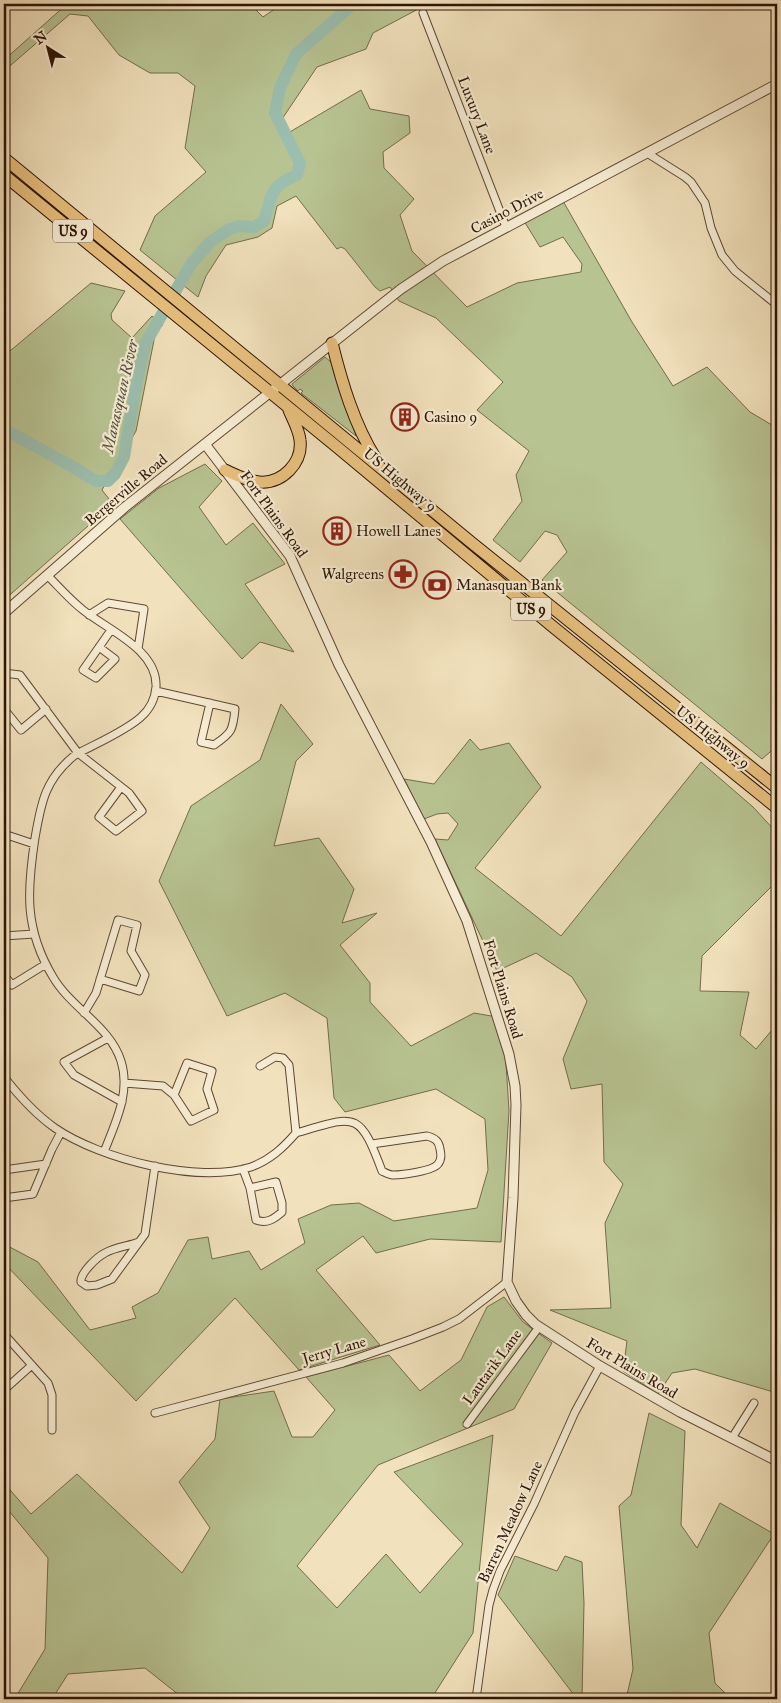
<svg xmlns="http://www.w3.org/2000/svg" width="781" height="1703" font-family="'IM FELL Great Primer',serif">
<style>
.green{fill:#b8c392;stroke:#736c4c}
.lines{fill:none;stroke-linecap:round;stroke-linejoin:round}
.river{stroke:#9bbeae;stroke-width:12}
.minor-casing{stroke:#5f4733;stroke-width:9}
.tertiary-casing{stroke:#5f4733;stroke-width:11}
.trunk-casing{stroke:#2e1405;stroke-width:13}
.minor{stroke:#f6ecd3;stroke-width:7}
.tertiary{stroke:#f6ecd3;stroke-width:9}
.trunk{stroke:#e8c07e;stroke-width:11}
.labels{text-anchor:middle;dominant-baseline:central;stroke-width:4.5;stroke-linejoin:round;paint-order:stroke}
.shield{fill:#f6ecd3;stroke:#6a5543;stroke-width:1}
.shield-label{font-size:14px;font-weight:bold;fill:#2e1405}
.street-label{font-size:15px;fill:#2e1405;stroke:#f6ecd3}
.poi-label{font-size:15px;fill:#2e1405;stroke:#f6ecd3;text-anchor:start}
.water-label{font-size:16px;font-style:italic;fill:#545040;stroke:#f6ecd3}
</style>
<rect width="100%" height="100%" fill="#f1e1bc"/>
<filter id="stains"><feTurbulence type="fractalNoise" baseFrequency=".004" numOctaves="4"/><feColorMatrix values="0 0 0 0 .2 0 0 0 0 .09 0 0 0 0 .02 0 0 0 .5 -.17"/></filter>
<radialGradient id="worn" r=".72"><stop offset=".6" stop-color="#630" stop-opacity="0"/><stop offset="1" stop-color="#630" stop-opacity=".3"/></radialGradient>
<!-- green -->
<path class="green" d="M67 4H250L263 17 282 4H423L422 7 373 33 366 49 317 67 282 119 283 136 361 90 370 109 409 116 410 133 383 152 384 168 414 199 400 215 412 251 467 307 517 283 581 272 582 264 563 237 540 247 524 221 563 201 632 322 673 386 707 367 750 412 777 428V746L762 759 542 580 567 552 557 535 545 531 520 562 493 540 522 501 516 475 529 451 477 410 503 382 436 318 399 301 390 287 380 291 375 287 345 249 341 247 337 249 296 196 277 206 272 228 258 237 226 245 206 276 198 297 140 250 155 216 206 172 185 148 195 86 178 73H150L119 55 88 16 70 14 4 71V60Z
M91 283 125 291 111 314 112 320 132 338 152 316 163 325 156 330 136 431 102 490 113 504 4 600V356Z
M325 357 331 362 356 436 301 393 303 391 300 389 298 391 293 386 292 384Z
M205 464 222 481 199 507 226 545 253 523 285 564 245 584 294 652 260 642 242 659 120 519 159 488Z
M281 704 313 744 296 761 274 846 319 838 354 889 342 923 377 913 340 945 370 983V1002L411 1046 474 1013 503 1018 509 1110 501 1242 430 1239 376 1253 363 1236 316 1270 380 1345 299 1370 235 1298 136 1401 4 1263V1244L38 1262 90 1330 136 1318 132 1307 158 1293 188 1240 208 1237 212 1259 249 1251 261 1270 305 1243 298 1219 331 1205 359 1203 394 1221 477 1208 488 1170 485 1119 436 1089 345 1112 334 1098 327 1018 285 993 227 1016 159 881 191 806 260 760Z
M470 739 480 750 509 743 541 787 475 868 561 936 701 762 753 807 777 833V881L702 956 700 991 749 992 740 1035 756 1049 777 1024V1393L695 1369 672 1373 658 1394 623 1371 627 1341 550 1310 611 1308 605 1223 623 1184 604 1162 602 1084 571 1089 563 1059 587 1001 572 977 536 953 497 971 435 839 448 840 458 824 448 813 437 814 424 819 404 779 434 784Z
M504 1297 523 1322 552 1343 514 1409 378 1465 297 1566 337 1608 386 1554 420 1593 463 1544 394 1472 493 1435 473 1633 431 1699H184L145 1668 68 1674 52 1699H20L17 1695 45 1649 48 1558 4 1505V1483L31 1514 77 1474 182 1573 210 1528 179 1482 215 1439 220 1399 274 1391 292 1437H313L335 1410 306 1377 389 1355 420 1391 461 1360 487 1307Z
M649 1413 685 1431 681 1525 697 1548 720 1503 774 1534 709 1633 715 1683 731 1699H626L633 1669 619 1506 631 1495Z
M515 1556 557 1571 565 1556 582 1562 584 1603 582 1699H577L498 1595Z"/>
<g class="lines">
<!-- river -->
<path class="river" d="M4 429 73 467 96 481H108L115 474 124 457 133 402 145 344 191 264 210 242 228 230 238 226 254 227 264 221C273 195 268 187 297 175L300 163 275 113 280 88 296 54 353 4"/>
<!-- minor casing -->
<g class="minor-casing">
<path id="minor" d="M423 13 506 227
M647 153 685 177 691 182 705 203 711 228 722 255 735 271 777 305
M47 575C59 587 70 600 83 610 108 630 158 650 156 687 155 699 150 709 141 717 126 731 93 745 75 755 45 779 41 803 35 838 27 890 24 929 53 977 71 1008 110 1026 121 1061 131 1093 115 1123 104 1152
M89 615 108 603 144 609 138 649
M99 647 115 659 96 678 83 670 111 630
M4 673 20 675 78 753 129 793 142 811 116 831 99 817 121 787
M156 691 235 709C233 730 232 733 214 745L201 742 210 703
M4 709 21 730 46 709
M4 834 34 844
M4 936 34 934
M4 975 12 985 46 964
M84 1013 96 993 118 920 137 925 131 951 145 975 139 991 100 979
M108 1038 64 1062 74 1075 122 1102
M4 1077C19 1096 35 1114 55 1128 100 1159 198 1184 251 1167 270 1160 283 1148 296 1133L289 1065 283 1058 275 1057 260 1066
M124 1083 163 1086 174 1095 191 1121 214 1110 207 1089 212 1071 187 1063 174 1095
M296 1133C355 1116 359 1109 382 1171 386 1173 389 1175 393 1175 402 1175 433 1171 438 1164 442 1159 441 1154 440 1149 439 1141 435 1138 427 1136L372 1144
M243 1169 250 1188 256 1220C267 1224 274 1219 282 1212V1203L276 1182 250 1188
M4 1170 46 1164
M4 1198 33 1194 52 1149 61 1132
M139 1242C129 1246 115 1247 105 1253 97 1257 80 1273 81 1282L87 1286 97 1285 112 1279 145 1234 155 1166
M4 1334 48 1383 52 1395V1430
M4 1390 32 1365
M155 1413 343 1363 412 1339 443 1327 459 1319 507 1282
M467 1424 539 1327
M732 1438 754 1403
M476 1699 489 1605 493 1590 500 1571 534 1504 575 1412 600 1366"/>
</g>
<!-- tertiary casing -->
<g class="tertiary-casing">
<path id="tertiary" d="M205 444 290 556 339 665 431 842 467 921 509 1054 515 1086 516 1105 513 1198 507 1282 516 1301 526 1315 535 1324 600 1366 680 1412 777 1461
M4 613 125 507 401 289 443 261 777 84"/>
</g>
<!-- trunk casing -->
<g class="trunk-casing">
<path id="trunk" d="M4 158 472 543 777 788
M4 175 337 447 552 626 777 808
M332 343C342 383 354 424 376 459
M225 470C236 475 247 481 259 482 282 484 303 463 300 440 299 430 293 420 289 410"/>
</g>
<!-- minor -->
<use href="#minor" class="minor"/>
<!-- tertiary -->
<use href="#tertiary" class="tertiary"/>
<!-- trunk -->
<use href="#trunk" class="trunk"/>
</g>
<!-- icons -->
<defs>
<g id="building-ring" transform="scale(1.4375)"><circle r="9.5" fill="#f6ecd3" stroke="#8f2418" stroke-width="1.5"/><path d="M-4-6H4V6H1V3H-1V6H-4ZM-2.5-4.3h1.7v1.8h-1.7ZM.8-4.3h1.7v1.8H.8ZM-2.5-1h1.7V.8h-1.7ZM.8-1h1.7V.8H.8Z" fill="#8f2418"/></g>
<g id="pharmacy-ring" transform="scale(1.4375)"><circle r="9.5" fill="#f6ecd3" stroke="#8f2418" stroke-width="1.5"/><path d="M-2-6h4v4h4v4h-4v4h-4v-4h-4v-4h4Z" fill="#8f2418"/></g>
<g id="bank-ring" transform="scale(1.4375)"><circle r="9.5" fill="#f6ecd3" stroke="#8f2418" stroke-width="1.5"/><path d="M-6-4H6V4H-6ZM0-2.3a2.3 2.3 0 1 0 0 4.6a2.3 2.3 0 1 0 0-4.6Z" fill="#8f2418"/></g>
</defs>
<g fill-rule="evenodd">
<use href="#building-ring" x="405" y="417"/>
<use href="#building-ring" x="337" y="531"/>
<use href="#pharmacy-ring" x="403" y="574"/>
<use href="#bank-ring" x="437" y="585"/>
</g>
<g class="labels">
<!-- shield labels -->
<g class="shield">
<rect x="53" y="219.5" width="40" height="23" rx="4"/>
<rect x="511" y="597.5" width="40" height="23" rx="4"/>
</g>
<g class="shield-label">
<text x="73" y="231">US 9</text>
<text x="531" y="609">US 9</text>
</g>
<!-- street labels -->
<g class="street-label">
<text transform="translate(477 115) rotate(69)">Luxury Lane</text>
<text transform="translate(507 211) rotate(-28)">Casino Drive</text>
<text transform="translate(400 480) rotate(40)">US Highway 9</text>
<text transform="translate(126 490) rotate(-40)">Bergerville Road</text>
<text transform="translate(274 514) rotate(54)">Fort Plains Road</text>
<text transform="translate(713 737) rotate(39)">US Highway 9</text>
<text transform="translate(503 989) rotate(73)">Fort Plains Road</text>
<text transform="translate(334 1350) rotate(-16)">Jerry Lane</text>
<text transform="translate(492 1367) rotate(-54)">Lautarik Lane</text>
<text transform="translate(632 1368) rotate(31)">Fort Plains Road</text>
<text transform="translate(510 1522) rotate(-65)">Barren Meadow Lane</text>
</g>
<!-- poi labels -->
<g class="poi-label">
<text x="424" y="417">Casino 9</text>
<text x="356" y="531">Howell Lanes</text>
<text x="384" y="574" text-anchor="end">Walgreens</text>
<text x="456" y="585">Manasquan Bank</text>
</g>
<!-- water labels -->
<g class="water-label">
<text transform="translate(120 396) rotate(-77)">Manasquan River</text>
</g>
</g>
<!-- margin -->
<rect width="781" height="1703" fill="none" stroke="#f1e1bc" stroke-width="20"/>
<rect x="5" y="5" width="771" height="1693" fill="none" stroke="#2e1405" stroke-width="2.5"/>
<rect x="10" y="10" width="761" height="1683" fill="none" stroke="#2e1405"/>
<!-- north arrow -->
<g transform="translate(48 48) rotate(324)" stroke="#f6ecd3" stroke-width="4" paint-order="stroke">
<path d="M0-4L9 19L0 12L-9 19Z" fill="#2e1405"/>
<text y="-8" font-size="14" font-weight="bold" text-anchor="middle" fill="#2e1405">N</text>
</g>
<rect width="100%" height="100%" filter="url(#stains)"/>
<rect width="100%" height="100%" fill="url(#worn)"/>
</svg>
